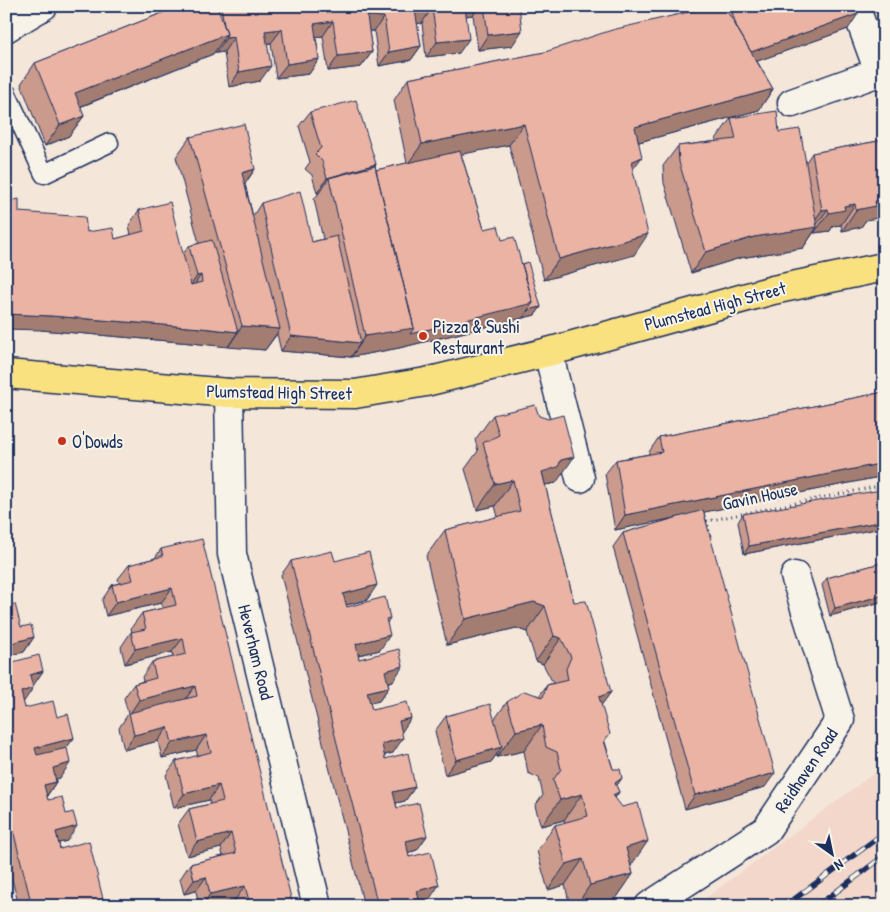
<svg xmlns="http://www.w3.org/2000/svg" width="890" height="912" font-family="'Patrick Hand',sans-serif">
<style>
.built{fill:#f2d7ca}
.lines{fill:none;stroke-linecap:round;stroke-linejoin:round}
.lane-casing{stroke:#1b2f5e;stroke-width:21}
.street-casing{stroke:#1b2f5e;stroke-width:31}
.primary-casing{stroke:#1b2f5e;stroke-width:31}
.path{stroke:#1b2f5e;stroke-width:3;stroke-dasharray:1 4;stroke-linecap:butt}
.lane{stroke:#f7f3e8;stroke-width:18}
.street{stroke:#f7f3e8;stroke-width:28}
.primary{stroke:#fae180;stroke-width:28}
.rail-casing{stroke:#1b2f5e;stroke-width:5.5}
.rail{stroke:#f7f3e8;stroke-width:4;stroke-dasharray:11;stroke-linecap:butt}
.wall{fill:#ca9a8c;stroke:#1b2f5e}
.shaded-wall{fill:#a47d72;stroke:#1b2f5e}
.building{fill:#ebb3a3;stroke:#1b2f5e}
.poi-dot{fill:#c8321e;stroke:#f7f3e8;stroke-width:2}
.labels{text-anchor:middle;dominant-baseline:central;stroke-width:4;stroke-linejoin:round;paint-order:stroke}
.street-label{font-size:18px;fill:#1b2f5e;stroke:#f7f3e8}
.poi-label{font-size:18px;fill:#1b2f5e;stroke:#f7f3e8;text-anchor:start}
</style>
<rect width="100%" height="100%" fill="#f5e6da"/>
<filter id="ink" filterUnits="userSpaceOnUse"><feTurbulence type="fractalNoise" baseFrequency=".02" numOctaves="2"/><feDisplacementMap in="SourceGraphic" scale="10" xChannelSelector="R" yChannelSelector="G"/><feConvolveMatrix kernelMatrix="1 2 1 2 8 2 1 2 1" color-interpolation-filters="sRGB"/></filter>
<g filter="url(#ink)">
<!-- built -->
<path class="built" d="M884 766V906H695Z"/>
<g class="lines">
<!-- lane casing -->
<g class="lane-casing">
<path id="lane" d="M6 92 44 174 109 143"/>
</g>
<!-- street casing -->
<g class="street-casing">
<path id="street" d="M855 6 879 72 884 76
M6 28 43 6
M792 103 879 72
M548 352 580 478
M229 393 232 554 317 906
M649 906 766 830 840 720 795 576"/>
</g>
<!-- primary casing -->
<g class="primary-casing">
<path id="primary" d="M6 374 229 393 355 394 426 382 548 352 773 290 884 267"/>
</g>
<!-- path -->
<path class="path" d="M710 536 707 521 884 485"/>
<!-- lane -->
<use href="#lane" class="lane"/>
<!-- street -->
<use href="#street" class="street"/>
<!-- primary -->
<use href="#primary" class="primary"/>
<!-- rail casing -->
<g class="rail-casing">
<path id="rail" d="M785 906 884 833
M817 906 884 856"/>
</g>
<!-- rail -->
<use href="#rail" class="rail"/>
</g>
<!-- wall -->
<path class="wall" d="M180 6H519L512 46 478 50 473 15 466 16 459 53 426 57 422 23H417L421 46 411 60 379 66 374 31H369L372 52 361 67 328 71 323 36 316 37 319 59 309 74 276 78 271 43 267 44 260 81 229 87 224 52 216 53 215 51 213 54 80 107 84 116 69 136 45 146 21 84 35 63Z
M732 12 848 29 757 61 773 89 759 110 639 142 633 169 634 255 544 280 509 145 461 154 484 229 502 240 522 264 541 307 535 315 399 348 351 357 281 351 277 334 265 350 191 343 41 330 19 212 87 232 115 239 131 235 129 225 139 210 183 254 189 246 199 243 176 157 190 137 255 169 245 184 253 216 261 203 312 242 323 239 314 199 319 193H317L312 175 305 169 310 162 299 126 310 112 376 164 375 166 376 170 407 163 394 100 408 79 729 16Z
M731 118 779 132 806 162 812 153 884 140 866 220 861 227 842 231 841 225 833 226 830 231 814 233V232L803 248 740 258 691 273 664 183 663 166 678 146 717 141 716 139Z
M884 392V476L704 512 765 787 685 809 613 547 623 533 679 517 615 530 605 474 616 460 649 454V452L659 437Z
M493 415 556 483 545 485 574 602 611 692 601 705 605 742 613 769 622 778 616 786 619 792 615 798 633 874 615 900 593 906H570L565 885 548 890 537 851 555 825 565 823 564 820 541 826 535 806 543 795 539 778 528 773 524 751 497 757V754L491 762 445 775 435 731 446 716 494 720 507 702 539 696 547 685 553 683 543 664 536 661 527 632 516 628 447 645 426 556 445 530 498 517 495 506 477 510 465 469 478 451 475 440Z
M884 507V524L881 528 744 554 738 522 743 514Z
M161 549 293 906 236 904 235 900 212 906H199L196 891 184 894 180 879 190 864 223 856 221 848 187 856 178 824 189 809 210 804 209 800 174 808 166 775 176 761 198 756 196 750 162 758 158 741 124 750 119 728 128 714 124 698 134 684 143 681 142 677 152 662 173 657 172 652 125 664 121 647 131 632H132L131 628 142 613 163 608 161 603 106 616 102 600 112 585 119 583 118 579 129 565 155 558Z
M291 561H335L367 600 346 605 347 607 390 618 387 623 380 650 358 655 359 659 393 681 388 682 389 687 379 701 370 703 372 710 411 718 401 732 393 753 385 755V759L415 787 405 801 396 803 397 808 417 850 408 853 409 857 429 900 416 903 414 906H364L281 575Z
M884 562V601L830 616 822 585 827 578Z
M6 606 21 627 34 637 24 652 11 655 13 662 43 671 32 686 23 702 25 708 57 717 74 738 66 748 60 778 56 779V782L47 796 48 800 67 841 59 843 60 849 103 906H19L6 857Z"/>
<!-- shaded-wall -->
<path class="shaded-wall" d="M461 6H480L473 15 454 17Z
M432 8 422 23 405 25 415 10Z
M858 14 848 29 735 69 745 54Z
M367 16 384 17 374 31H356Z
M333 21 323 36 304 38 314 24Z
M282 29 271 43 254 45 265 31Z
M522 31 512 46 478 50 488 35Z
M227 34 213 54 61 114 75 93Z
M234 37 224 52 216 53 226 38Z
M469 39 459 53 426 57 437 42Z
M421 46 411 60 379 66 389 52Z
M372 52 361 67 328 71 338 56Z
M319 59 309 74 276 78 287 64Z
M271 66 260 81 229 87 239 72Z
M773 89 759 110 620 147 635 127Z
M84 116 69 136 45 146 60 125Z
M524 124 509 145 407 165 422 144Z
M642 157 627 177 631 162Z
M376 164 366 179 329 178 319 193H317L327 178Z
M255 169 240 190 242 173Z
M884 199V217L866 220 861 227 842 231 856 210 875 201Z
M855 204 841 225 833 226 830 231 814 233 829 213 844 206Z
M828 209 815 227H817L803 248 740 258 691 273 706 252 754 237 809 228 822 210Z
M648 234 634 255 544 280 559 259Z
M201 275 191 290 187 291 197 276Z
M533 303 523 318 399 348 351 357 365 336Z
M541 307 535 315 523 318 528 310Z
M6 314 51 316 201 328 238 332 228 347 191 343 41 330 6 329Z
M242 326 280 329 265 350 228 347Z
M291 336 361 343 351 357 281 351Z
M574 457 556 483 545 485 542 472 561 460Z
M884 463V476L615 530 625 515Z
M513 480 495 506 477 510 495 484Z
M884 521V524L881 528 744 554 749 546Z
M377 585 367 600 333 608 343 594Z
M172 588 161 603 106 616 116 602Z
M884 595V601L830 616 835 608Z
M534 602 545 606 527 632 516 628 447 645 465 619Z
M390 635 380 650 345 658 356 644Z
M554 636 561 638 543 664 536 661Z
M34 637 24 652 6 656 8 644Z
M183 638 172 652 125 664 135 649Z
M403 666 393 681 375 685 385 671Z
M43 671 33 686 19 689 30 675Z
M195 686 185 700 129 715 139 700Z
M389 687 379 701 357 706 367 692Z
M33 688 23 703 21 692Z
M611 692 592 718 599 697Z
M411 718 401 733 399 721Z
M542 725 524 751 497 757 516 731Z
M168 727 158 741 124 750 134 735Z
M206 735 196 750 162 758 172 743Z
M74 738 63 752 24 762 35 748Z
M403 738 393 753 372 758 382 744Z
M502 747 491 762 445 775 456 760Z
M70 763 60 778 43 782 53 768Z
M775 773 765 787 685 809 695 795Z
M622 778 604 804 615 783Z
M56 782 46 797 44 785Z
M219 785 209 800 174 808 184 794Z
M415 787 405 801 383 806 393 792Z
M619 792 601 817 613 795Z
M582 794 564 820 541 826 560 800Z
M77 826 67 841 46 846 56 832Z
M231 833 221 848 187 856 197 842Z
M427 836 417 850 395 856 406 841Z
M648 841 630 867 626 848Z
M583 859 565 885 548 890 566 864Z
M633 874 615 900 593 906H576L590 885Z
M206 877 196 891 184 894 194 880Z
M439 885 429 900 416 903 414 906H389L417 891Z
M245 886 235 900 212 906H202L210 894Z"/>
<!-- building -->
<path class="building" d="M180 6H217L227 34 75 93 84 116 60 125 35 63Z
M221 6H465L469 39 437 42 432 8 415 10 421 46 389 52 384 17 367 16 372 52 338 56 333 21 314 24 319 59 287 64 282 29 265 31 271 66 239 72 234 37 226 38V36L227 34 224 25Z
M484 6H519L522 31 488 35Z
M714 6H724L773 89 635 127 642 157 631 162 648 234 559 259 524 124 422 144 408 79 545 52 612 30Z
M748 6H856L858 14 751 52 737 28 732 12Z
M356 100 376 164 327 178 322 161 315 154 321 148 310 112Z
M777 111 779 132 800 129 817 227 754 237 706 252 679 162 678 146 736 139 731 118Z
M244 124 255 169 242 173 280 329 242 326 190 137Z
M884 140V199L875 201 876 206 856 210 855 204 844 206 845 210 829 213 828 209 822 210 812 153Z
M460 151 484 229 498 226 502 240 514 237 533 303 410 334 414 328 376 170Z
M375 166 414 328 365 336 329 178Z
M300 191 312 242 337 236 361 343 291 336 261 203Z
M19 199V212L85 217 87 232 113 228 115 239 144 231 139 210 170 202 191 285 202 282 201 275 197 276 189 246 212 240 238 332 201 328 51 316 6 314V202Z
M528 262 541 307 528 310 533 303 522 264Z
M884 392V463L625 515 616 460 662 452 659 437Z
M535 405 539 416 548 419 563 415 574 457 561 460 558 467 542 472 574 602 586 601 611 692 599 697 610 734 604 741 613 769H620L622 778 615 783 619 792 613 795 622 807 638 803 648 841 626 848 633 874 590 885 583 859 566 864 555 825 588 816 582 794 560 800 553 780 561 769 557 752 546 747 542 725 516 731 507 702 524 691 543 697 547 685 568 680 566 669 571 657 561 638 554 636 545 606 534 602 465 619 445 530 520 511 513 480 495 484 483 443 499 435 493 415Z
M881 490 884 507V521L749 546 743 514Z
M703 510 775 773 695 795 623 533Z
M202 539 293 906H230L249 901 245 886 210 894 206 877 194 880 190 864 236 853 231 833 197 842 189 809 223 801 219 785 184 794 176 761 211 752 206 735 172 743 168 727 134 735 129 713 197 696 195 686 139 700 134 684 156 678 152 662 186 654 183 638 135 649 131 632 146 629 142 613 176 605 172 588 116 602 112 585 133 580 129 565 163 556 161 549Z
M332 551 335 561 369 552 377 585 343 594 347 607 385 597 390 618 386 619 390 635 356 644 359 659 399 649 403 666 385 671 389 687 367 692 372 710 407 702 411 718 399 721 403 738 382 744 385 759 408 753 415 787 393 792 397 808 419 803 427 836 406 841 409 857 431 852 439 885 417 891 419 899 389 906H378L291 561Z
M884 562V595L835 608 827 578Z
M15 604 21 627 31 625 34 637 8 644 13 662 39 655 43 671 30 675 33 688 21 692 25 708 53 701 57 717 68 714 74 738 35 748 37 755 67 748 70 763 53 768 56 782 44 785 48 800 62 797 66 814 73 812 77 826 56 832 60 849 89 841 104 903 95 906H32L6 802V606Z
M490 704 502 747 456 760 446 716Z
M133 900 134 906H113Z"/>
</g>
<!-- markers -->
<g class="poi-dot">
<circle cx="423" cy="336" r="5"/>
<circle cx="62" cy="441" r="5"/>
</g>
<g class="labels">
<!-- street labels -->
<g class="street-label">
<text transform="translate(715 306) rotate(-15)">Plumstead High Street</text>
<text transform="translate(279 392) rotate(1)">Plumstead High Street</text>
<text transform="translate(760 496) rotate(-12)">Gavin House</text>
<text transform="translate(256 652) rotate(76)">Heverham Road</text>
<text transform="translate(806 770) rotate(-56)">Reidhaven Road</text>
</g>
<!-- poi labels -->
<g class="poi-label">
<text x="433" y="326">Pizza &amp; Sushi<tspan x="433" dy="21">Restaurant</tspan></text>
<text x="72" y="441">O'Dowds</text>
</g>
</g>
<!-- margin -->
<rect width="890" height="912" fill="none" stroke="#f7f3e8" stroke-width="25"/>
<rect x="12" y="12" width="865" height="887" fill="none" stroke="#1b2f5e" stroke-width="2" filter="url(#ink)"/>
<!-- north arrow -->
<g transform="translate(832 854) rotate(147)" stroke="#f7f3e8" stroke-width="4" paint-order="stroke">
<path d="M0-4L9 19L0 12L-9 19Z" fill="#1b2f5e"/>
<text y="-8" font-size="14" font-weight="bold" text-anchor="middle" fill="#1b2f5e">N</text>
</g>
</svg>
